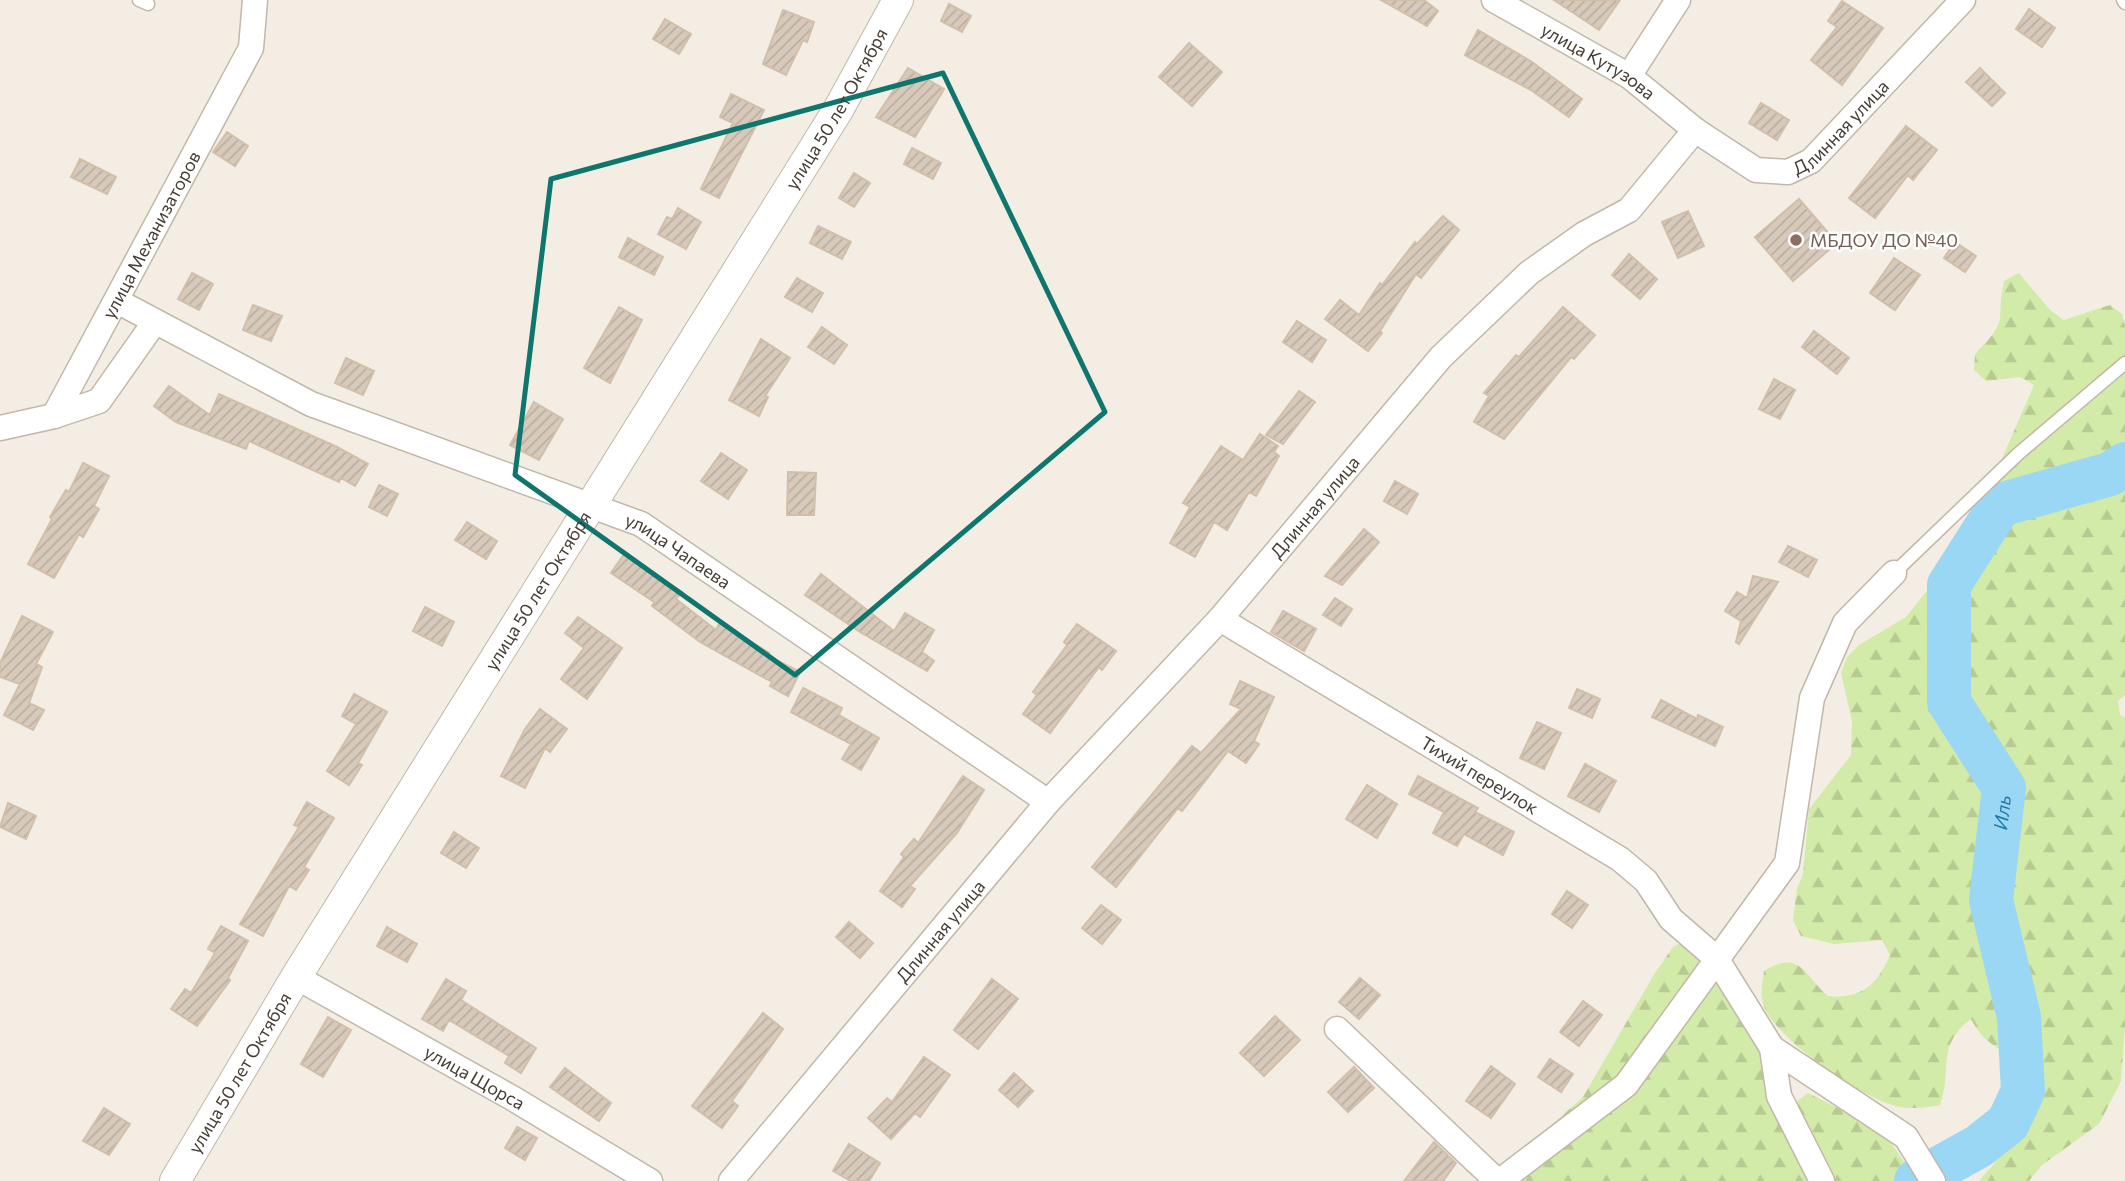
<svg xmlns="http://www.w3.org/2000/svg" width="2125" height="1181" font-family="Commissioner,sans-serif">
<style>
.forest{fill:url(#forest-firs)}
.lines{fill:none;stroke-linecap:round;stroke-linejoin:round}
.river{stroke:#9ad7f5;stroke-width:44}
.building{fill:url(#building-hatch);stroke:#d1bfaa;stroke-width:2}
.service-casing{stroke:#c2b7a8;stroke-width:15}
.minor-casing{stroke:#c2b7a8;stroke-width:27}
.tertiary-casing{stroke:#c2b7a8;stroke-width:32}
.service{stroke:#fff;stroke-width:12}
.minor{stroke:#fff;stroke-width:24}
.tertiary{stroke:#fff;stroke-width:30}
.marked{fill:none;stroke:#0f766e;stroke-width:5;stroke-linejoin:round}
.education-dot{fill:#8d6e63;stroke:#fff;stroke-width:2.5}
.labels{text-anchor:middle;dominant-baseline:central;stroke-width:5;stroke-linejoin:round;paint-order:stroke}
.street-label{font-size:18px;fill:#453d33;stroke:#fff}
.education-label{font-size:18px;fill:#785e54;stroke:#fff;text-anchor:start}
.water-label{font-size:19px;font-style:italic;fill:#2379a7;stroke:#fff}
</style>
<defs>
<pattern id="forest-firs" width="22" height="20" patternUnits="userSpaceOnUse" patternTransform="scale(1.75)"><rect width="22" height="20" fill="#d2eba8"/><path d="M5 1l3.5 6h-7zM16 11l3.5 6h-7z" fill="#b6ca91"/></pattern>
<pattern id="building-hatch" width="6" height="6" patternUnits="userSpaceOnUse" patternTransform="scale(1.75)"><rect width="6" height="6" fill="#d8cabb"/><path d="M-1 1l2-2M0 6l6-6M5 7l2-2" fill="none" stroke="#bbaea1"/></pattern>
</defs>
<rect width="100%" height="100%" fill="#f3ede3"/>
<!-- forest -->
<path class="forest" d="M2019 273 2050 310 2064 320 2110 305 2122 314 2125 326V695L2118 701 2120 715 2125 718V1025L2121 1081 2099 1124 2042 1165 2029 1181H1979C2012 1143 2046 1112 2018 1060 1996 1047 1983 1042 1971 1019 1935 1046 1953 1070 1940 1105 1924 1108 1907 1110 1892 1105 1859 1096 1771 1036 1763 1003 1760 992 1763 981 1764 971 1801 948 1805 977 1828 996 1862 999 1877 985 1890 955L1882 940 1834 944 1801 936 1793 920 1797 889 1803 874 1809 809 1851 755 1852 721 1841 673 1847 657 1859 645 1906 617 1926 592 1983 502 2034 385 2020 377 1986 381 1974 370 1975 354C2011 318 1995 324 2004 281Z
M1687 940 1762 1044 1809 1181H1489L1583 1097 1655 973 1673 947Z
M1808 1093 1883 1131 1917 1181H1833L1799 1118 1796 1102Z"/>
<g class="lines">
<!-- river -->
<path class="river" id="s1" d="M1916 1181 1979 1146 2008 1123 2023 1091 2019 1017 1991 900 2004 788 1949 702V585L2000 505 2110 474 2125 464"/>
</g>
<!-- building -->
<path class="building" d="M1381 0H1424L1438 11 1427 26Z
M1554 0H1620L1599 30Z
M1842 1 1883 28 1842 85 1811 60 1837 27 1828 21Z
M949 4 971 16 962 32 941 21Z
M2029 9 2055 28 2042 47 2016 29Z
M783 10 814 22 807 42 803 40 786 75 763 64Z
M665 19 691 34 679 54 653 39Z
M1478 30 1532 62 1582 99 1569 117 1531 90 1465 55Z
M1189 43 1222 72 1192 106 1159 77Z
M908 68 944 89 915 137 876 117Z
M1980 68 2005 93 1992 106 1966 82Z
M731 94 764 110 719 198 701 189 733 123 720 117Z
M1761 103 1789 120 1777 140 1749 123Z
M1906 126 1937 150 1913 180 1908 175 1875 218 1849 198Z
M227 132 248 146 235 166 213 152Z
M912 148 941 163 933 179 904 164Z
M80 159 116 177 107 194 71 177Z
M854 173 870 183 854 207 839 198Z
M1799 199 1837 243 1793 281 1755 237Z
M678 208 701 222 686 249 658 234 667 217 672 219Z
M1688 211 1704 246 1678 258 1662 222Z
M1443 216 1459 230 1421 278 1416 274 1380 331 1382 333 1368 351 1325 319 1340 300 1359 315 1380 283 1382 285 1415 242 1417 244Z
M818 226 851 242 842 259 810 243Z
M628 238 663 257 654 275 619 257Z
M1955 242 1976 256 1965 272 1944 258Z
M1629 254 1657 279 1640 299 1612 275Z
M1894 258 1920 275 1895 310 1870 293Z
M192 273 213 284 199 310 178 299Z
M797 278 823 293 812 312 785 297Z
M253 305 282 316 271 341 243 330Z
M619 307 642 320 610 383 584 368Z
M1563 307 1595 335 1574 359 1571 357 1504 439 1474 422 1489 396 1484 393 1516 355 1519 357Z
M1297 321 1326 340 1312 362 1283 342Z
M822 327 847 345 834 364 808 347Z
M1814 331 1849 358 1837 374 1802 347Z
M761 339 790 358 765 396 768 397 759 416 729 400Z
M346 358 374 371 363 395 335 383Z
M1774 379 1795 390 1780 419 1759 409Z
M169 386 210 415 219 394 337 447 368 464 355 486 341 478 339 482 249 441 246 449 176 422 154 406Z
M1299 391 1315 402 1283 444 1266 435Z
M534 402 563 419 539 460 510 445Z
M1260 434 1278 446 1274 452 1279 456 1256 496 1249 492 1227 530 1214 522 1195 557 1170 543 1190 507 1183 503 1221 446 1243 460Z
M721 453 747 470 728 499 701 481Z
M83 463 109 476 94 506 99 509 83 537 79 534 54 578 28 564 52 519 50 517 66 490 69 492Z
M788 472 816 473 814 515H787Z
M1395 481 1418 494 1407 514 1384 501Z
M379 485 398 494 387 516 369 507Z
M467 522 497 541 486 559 455 540Z
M1364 529 1379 542 1342 585 1325 576Z
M1788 546 1817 560 1808 577 1779 562Z
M624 554 682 592 676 599 716 630 720 622 769 653 768 656 800 672 788 696 770 686 772 682 700 642 652 606 654 602 611 573Z
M821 574 894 631 905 613 934 630 922 652 934 661 927 671 860 632 805 595Z
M1753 576 1778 582 1739 644 1736 642 1741 621 1725 611 1737 592 1747 598Z
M1335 598 1352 609 1341 626 1323 615Z
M425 607 454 622 442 646 413 631Z
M1283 611 1316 629 1304 651 1271 632Z
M22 616 53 632 36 664 42 667 29 703 44 710 33 730 4 715 20 684 0 677V663Z
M578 617 622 648 587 699 561 679 584 648 565 633Z
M1077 624 1116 651 1102 670 1099 667 1050 733 1023 714 1037 695 1033 692 1067 645 1064 642Z
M1240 681 1274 697 1254 741 1259 744 1246 763 1228 751 1182 811 1178 808 1116 887 1092 867 1192 746 1201 753 1241 709 1230 704Z
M803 688 842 708 839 715 879 738 861 770 842 759 851 744 791 712Z
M1577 689 1600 699 1592 718 1569 708Z
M354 694 387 712 358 763 362 765 349 785 327 771 356 724 342 716Z
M1661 700 1697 719 1698 715 1723 727 1715 746 1652 717Z
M540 709 567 729 550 752 545 748 525 788 501 776 525 729Z
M1537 722 1561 733 1544 769 1520 758Z
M1585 764 1616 781 1599 812 1568 796Z
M963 776 984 790 957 833 910 886 915 889 902 907 880 891 904 857 901 854 914 839 918 843Z
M1418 776 1478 808 1475 812 1514 832 1503 855 1464 834 1457 846 1433 833 1444 812 1409 794Z
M1367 785 1397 804 1377 838 1346 819Z
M307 802 334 818 304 867 309 870 296 890 289 886 263 936 240 924 299 827 294 825Z
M8 803 36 816 26 839 0 827Z
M454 832 479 848 466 868 441 853Z
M1567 891 1588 905 1572 928 1552 914Z
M1101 905 1121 920 1102 944 1082 928Z
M849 922 873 943 860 958 836 937Z
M221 926 248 941 228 978 230 980 197 1026 171 1009 185 989 191 993 215 953 208 949Z
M387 927 417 944 407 962 377 946Z
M1360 978 1380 995 1359 1019 1339 1002Z
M446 979 466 991 461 1000 536 1048 521 1073 505 1063 509 1056 449 1020 443 1031 422 1019Z
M992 979 1018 999 978 1049 954 1030Z
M1583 1001 1602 1015 1579 1046 1560 1032Z
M763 1013 783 1029 732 1101 738 1106 722 1128 692 1106Z
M1275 1016 1300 1040 1264 1076 1240 1053Z
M328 1017 351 1030 323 1077 301 1064Z
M924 1057 950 1075 920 1117 915 1113 891 1139 868 1118 887 1098 892 1102Z
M1550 1059 1573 1074 1561 1092 1538 1077Z
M1491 1066 1515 1084 1491 1118 1466 1101Z
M1354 1067 1374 1088 1348 1112 1328 1092Z
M565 1068 611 1103 599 1121 550 1087Z
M1014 1073 1033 1091 1018 1107 999 1090Z
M104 1108 130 1124 109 1155 83 1141Z
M517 1127 537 1138 525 1160 505 1148Z
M1434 1142 1456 1163 1443 1181H1404Z
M849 1144 880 1163 869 1181H851L833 1171Z"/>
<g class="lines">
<!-- service casing -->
<g class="service-casing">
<path id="service" d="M139 0 148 4
M2123 0 2125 3
M1894 573 2018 454 2125 363"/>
</g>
<!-- minor casing -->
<g class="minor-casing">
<g id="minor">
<path id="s2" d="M1494 0 1629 76 1695 130 1756 170 1788 172 1811 161 1963 0"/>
<path d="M1629 76 1678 0"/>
<path id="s3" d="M117 301 311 404 641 524 1048 802"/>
<path d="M54 416 99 401 154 323"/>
<path id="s4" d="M0 428 54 416 251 48 255 0"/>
<path id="s5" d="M1220 619 1620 859 1646 881 1671 919 1716 958 1772 1048 1779 1096 1822 1181"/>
<path id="s6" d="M296 977 514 1099 650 1181"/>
<path d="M1337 1029 1497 1181"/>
<path d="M1772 1048 1906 1137 1933 1181"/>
<path id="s7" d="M731 1181 1048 802 1220 619 1441 357 1529 273 1584 234 1629 210 1695 130"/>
<path d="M1500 1181 1626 1085 1787 863 1812 698 1845 623 1894 573"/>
</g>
</g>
<!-- tertiary casing -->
<g class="tertiary-casing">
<g id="tertiary">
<path id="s8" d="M175 1181 296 977 838 110 898 0"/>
</g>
</g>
<!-- service -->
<use href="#service" class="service"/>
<!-- minor -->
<use href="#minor" class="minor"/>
<!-- tertiary -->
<use href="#tertiary" class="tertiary"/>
</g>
<!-- marked area -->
<path class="marked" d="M943 73 1105 412 795 675 515 475 551 179Z"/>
<!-- markers -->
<circle class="education-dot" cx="1796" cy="240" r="7"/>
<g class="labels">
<!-- street labels -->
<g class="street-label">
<text stroke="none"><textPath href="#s2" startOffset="121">улица Кутузова</textPath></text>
<text stroke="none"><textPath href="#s8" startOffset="1260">улица 50 лет Октября</textPath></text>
<text stroke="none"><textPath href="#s2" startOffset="415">Длинная улица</textPath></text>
<text stroke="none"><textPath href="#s4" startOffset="261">улица Механизаторов</textPath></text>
<text stroke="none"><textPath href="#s7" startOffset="892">Длинная улица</textPath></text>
<text stroke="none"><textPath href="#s3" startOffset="616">улица Чапаева</textPath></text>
<text stroke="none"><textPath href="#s8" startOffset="693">улица 50 лет Октября</textPath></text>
<text stroke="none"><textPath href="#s5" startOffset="303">Тихий переулок</textPath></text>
<text stroke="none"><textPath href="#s7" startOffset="326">Длинная улица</textPath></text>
<text stroke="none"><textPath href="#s8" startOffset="126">улица 50 лет Октября</textPath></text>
<text stroke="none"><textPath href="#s6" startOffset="205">улица Щорса</textPath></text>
</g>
<!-- education labels -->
<g class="education-label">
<text x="1810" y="240">МБДОУ ДО №40</text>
</g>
<!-- water labels -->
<g class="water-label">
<text stroke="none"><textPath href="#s1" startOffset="427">Иль</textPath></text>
</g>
</g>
</svg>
